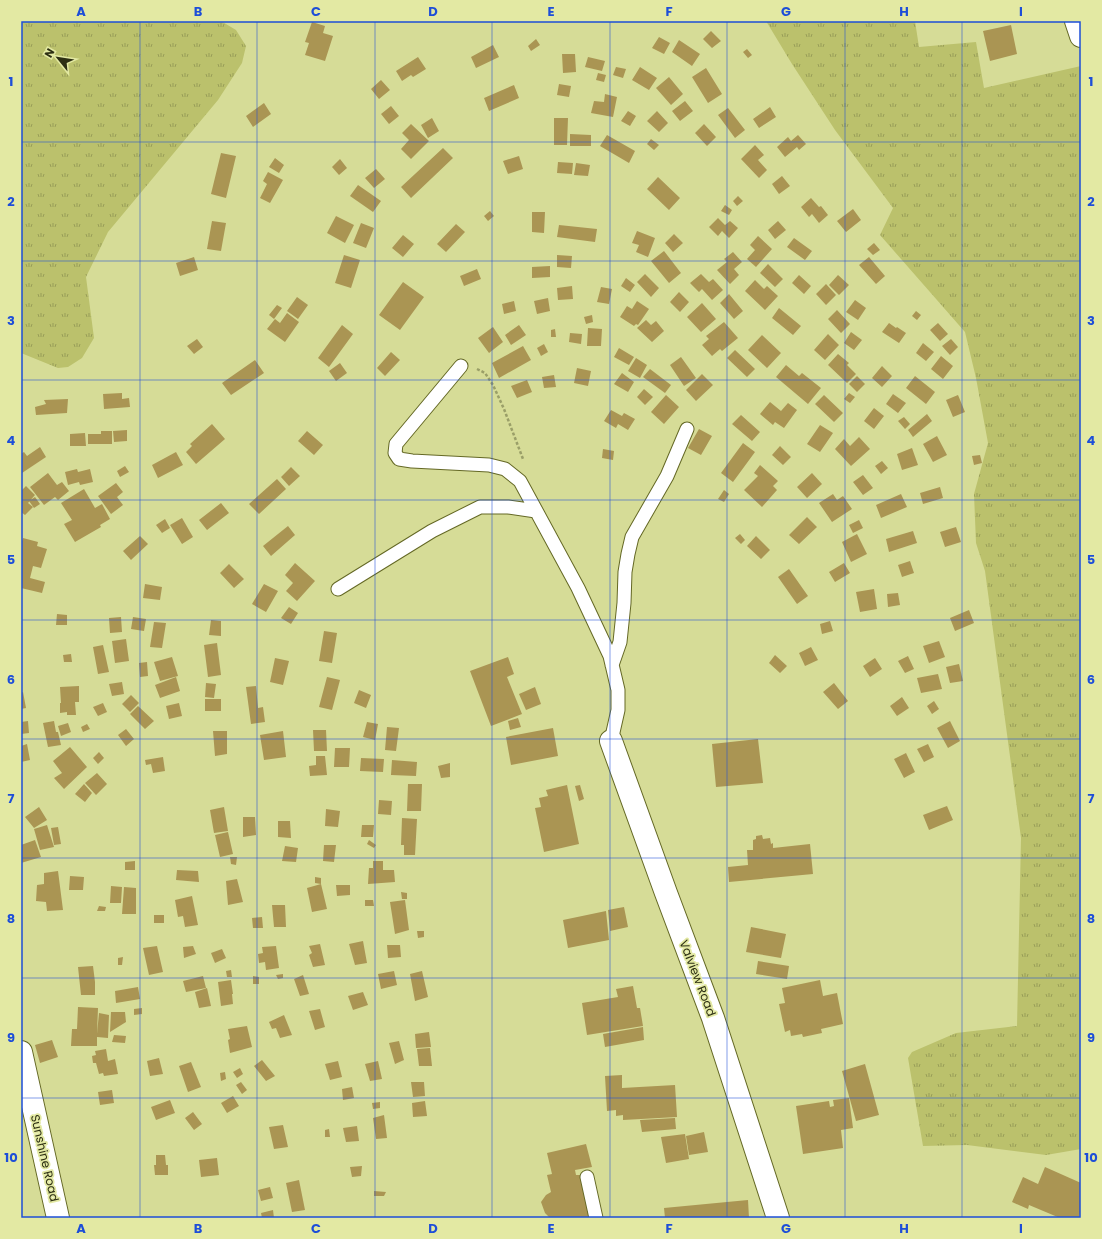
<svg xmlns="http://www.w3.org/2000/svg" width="1102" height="1239" font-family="Poppins,sans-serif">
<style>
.grass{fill:url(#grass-tufts)}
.building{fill:#aa9553}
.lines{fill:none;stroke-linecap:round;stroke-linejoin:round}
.lane-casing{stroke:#646825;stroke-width:15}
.street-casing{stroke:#646825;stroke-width:24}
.path{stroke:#9a9f68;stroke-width:2.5;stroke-dasharray:3 2;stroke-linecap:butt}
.lane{stroke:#fff;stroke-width:13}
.street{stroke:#fff;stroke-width:22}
.grid{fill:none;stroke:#1d4ed8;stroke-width:1;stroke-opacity:0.55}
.labels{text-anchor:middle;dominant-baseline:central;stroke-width:3.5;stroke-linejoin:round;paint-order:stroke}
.street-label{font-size:12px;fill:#2d2f13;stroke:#e3e9a3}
.neatline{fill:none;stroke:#1d4ed8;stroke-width:1.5}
.grid-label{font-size:13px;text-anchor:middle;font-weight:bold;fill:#1d4ed8}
</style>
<defs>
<pattern id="grass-tufts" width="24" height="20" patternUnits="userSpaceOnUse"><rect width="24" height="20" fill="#bbc16c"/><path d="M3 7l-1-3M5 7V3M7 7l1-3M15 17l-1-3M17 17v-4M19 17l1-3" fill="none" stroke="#989d58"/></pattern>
</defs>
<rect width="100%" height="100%" fill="#d6dc97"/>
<!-- grass -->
<path class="grass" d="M21 21H221L236 30 246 46 242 63 218 100 108 232 86 277 94 338 82 358 68 367 58 368 21 353Z
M766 21H915L919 47 976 42 984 88 1081 66V1149L1046 1155 967 1145 923 1146 908 1058 912 1052 956 1033 1017 1026 1021 838 985 571 976 543 974 494 988 443 976 378 965 332 880 235 893 208 835 130 792 64Z"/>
<!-- building -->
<path class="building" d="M312 22 325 26 323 33 333 36 325 61 305 55 309 43 305 42Z
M1011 25 1017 54 990 61 983 31Z
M711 31 721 41 712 48 703 39Z
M659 37 670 43 664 54 652 48Z
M536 39 540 45 531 51 528 46Z
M679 40 700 54 692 66 672 52Z
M493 45 499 57 476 68 471 57Z
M747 49 752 55 748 58 743 52Z
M562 54H575L576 72 563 73Z
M418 57 426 69 413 77 411 75 402 81 396 71Z
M588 57 605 61 602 71 585 67Z
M616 67 626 69 623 78 613 75Z
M640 67 657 78 649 90 632 80Z
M706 68 722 94 708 103 692 77Z
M598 73 606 75 604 82 596 80Z
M669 77 683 94 671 105 656 88Z
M381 80 390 90 379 99 371 89Z
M559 84 571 86 569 97 557 95Z
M514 85 519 98 489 111 484 98Z
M605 94 617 97 613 117 591 113 594 101 604 102Z
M685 101 693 111 680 121 672 111Z
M264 103 271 114 253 127 246 116Z
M391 106 399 116 389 124 381 114Z
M770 107 776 117 759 128 753 119Z
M728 108 745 130 735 138 718 115Z
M628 111 636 116 630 126 621 121Z
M657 111 668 123 659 132 647 121Z
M432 118 439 131 428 138 421 125Z
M554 118H568L567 145H554Z
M411 124 429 141 411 159 401 149 409 140 402 133Z
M704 124 716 137 707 146 695 133Z
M570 134 591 135V146H570Z
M607 135 635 151 629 163 600 146Z
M798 135 806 144 799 150 797 147 785 157 777 147 788 137 791 141Z
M651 139 659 145 654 150 647 144Z
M755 145 764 155 758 160 767 170 759 178 741 159Z
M443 148 453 158 411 198 401 187Z
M221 153 236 156 226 198 211 194Z
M519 156 523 169 508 174 503 161Z
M275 158 284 165 279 173 269 167Z
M340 159 347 168 339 175 332 167Z
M558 162 573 163 572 174 557 173Z
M576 163 590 165 588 176 574 175Z
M376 169 385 179 374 188 365 178Z
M268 172 283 180 270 203 260 198 267 184 263 181Z
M782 176 790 186 779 194 772 184Z
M658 177 680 198 669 210 647 189Z
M358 185 381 201 373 212 350 196Z
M738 196 743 201 737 206 733 201Z
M811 198 819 207 821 206 828 215 819 223 812 214 809 217 801 207Z
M725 205 732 210 729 215 721 211Z
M853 209 861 220 846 232 837 221Z
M490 211 494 216 488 221 484 216Z
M532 212H545L544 233 532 232Z
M336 216 354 225 345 243 327 233Z
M718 218 725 225 730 221 738 228 729 238 722 231 718 236 709 227Z
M212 221 226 223 221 251 207 249Z
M778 221 786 230 775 239 768 230Z
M361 223 374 228 366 248 353 243Z
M456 224 465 232 446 252 437 244Z
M559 225 597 229 595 242 557 237Z
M637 231 655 238 648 257 636 252 639 245 632 243Z
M674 234 683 243 673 252 665 243Z
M403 235 414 244 403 257 392 248Z
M758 236 772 249 756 267 747 259 755 250 750 245Z
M794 238 812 251 805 260 787 247Z
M874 243 880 250 873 255 867 249Z
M664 251 681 273 669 283 651 261Z
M733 252 742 262 734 269 739 275 730 284 717 270 727 262 724 259Z
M344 255 360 260 351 288 335 283Z
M557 255 572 256 571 268 557 267Z
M194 257 198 270 180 276 176 263Z
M869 257 885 276 876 284 859 265Z
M768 264 783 279 775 287 760 273Z
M550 266V277L532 278V267Z
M477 269 481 279 464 286 460 276Z
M645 274 659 288 651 297 637 282Z
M701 274 709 282 713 279 723 290 712 300 702 289 699 292 690 283Z
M799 275 811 286 804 294 792 283Z
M838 275 849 285 839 295 829 285Z
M626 278 635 285 630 292 621 286Z
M755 280 764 289 767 286 778 296 765 310 745 291Z
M403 282 424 297 400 330 379 315Z
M826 284 836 295 826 305 816 294Z
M572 286 573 299 558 300 557 288Z
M601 287 612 289 609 304 597 302Z
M679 292 689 302 680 312 670 302Z
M729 294 743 311 734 319 720 303Z
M297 297 308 305 298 319 287 311Z
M548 298 550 311 537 314 534 301Z
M855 300 866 308 858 320 846 312Z
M514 301 516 311 504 314 502 304Z
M637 301 649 309 638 325 636 324 634 326 620 317 627 306 632 309Z
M702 303 716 319 701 332 687 317Z
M277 305 282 308 274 319 269 315Z
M779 308 801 326 793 335 772 318Z
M837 310 850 324 841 333 828 319Z
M916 311 921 315 917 320 912 316Z
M287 313 299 322 285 342 267 329 275 319 280 323Z
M592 315 593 322 586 324 584 317Z
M646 320 651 325 656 321 664 331 652 342 637 328Z
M724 322 738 338 722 351 720 349 712 356 702 345 709 339 706 336Z
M889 323 896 328 897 327 906 333 899 343 882 332Z
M938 323 948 334 940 341 930 330Z
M342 325 353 334 329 367 318 358Z
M519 325 526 335 511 345 505 335Z
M493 327 503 342 489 353 478 338Z
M588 328 602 329 601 346H587Z
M555 329 556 337H551V330Z
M851 332 862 340 854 350 844 343Z
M570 333 582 334 581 344 569 342Z
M828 334 839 345 825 360 814 350Z
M762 335 781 353 767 368 748 350Z
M197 339 203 347 194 354 187 346Z
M951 339 958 347 950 355 942 346Z
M923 343 934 352 926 361 916 353Z
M544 344 548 352 541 356 537 348Z
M523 346 531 360 499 378 492 363Z
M619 348 634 357 629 365 614 357Z
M735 350 755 369 747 377 727 358Z
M391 352 400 360 385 376 377 368Z
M838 354 849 363 847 365 856 374 847 383 828 365Z
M941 356 953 366 943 379 931 369Z
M681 357 696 378 684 386 670 365Z
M636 358 647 365 640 378 628 371Z
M255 360 264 373 231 395 222 383Z
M340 363 347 373 336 381 329 371Z
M786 365 799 376 802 373 821 388 808 404 776 377Z
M882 366 892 376 882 387 872 378Z
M577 368 591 371 588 386 574 383Z
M650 369 671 385 665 393 643 377Z
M622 373 634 382 628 392 614 384Z
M702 374 713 385 696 401 686 390Z
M554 375 556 387 544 388 542 377Z
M857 376 865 384 857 392 849 384Z
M915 376 935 392 926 404 906 388Z
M527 380 532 392 517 398 511 386Z
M644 389 653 397 645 405 637 397Z
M122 393V399L129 398 130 407 104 409 103 394Z
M849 393 855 397 850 403 844 399Z
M893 394 906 403 898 413 886 404Z
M666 395 679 407 664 424 651 412Z
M824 395 843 413 834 422 815 404Z
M958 395 965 412 953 417 946 400Z
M68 399 67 413 36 415 35 407 46 404 44 400Z
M770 402 781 411 788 403 797 410 784 428 775 422 773 425 760 414Z
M874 408 884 416 874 429 864 421Z
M611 410 622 416 624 413 635 419 628 430 618 424 616 428 604 421Z
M927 414 932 421 913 437 908 430Z
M741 415 760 432 752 441 732 424Z
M904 417 910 424 905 429 898 421Z
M212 424 225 439 196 464 186 452 192 446 190 444Z
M820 425 833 433 820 452 807 444Z
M699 429 712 436 701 455 688 448Z
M127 430V441L114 442 113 431Z
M101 431H112V444H88V434H101Z
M307 431 323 445 314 455 298 441Z
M85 433 86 446H70V434Z
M937 436 947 455 933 462 923 444Z
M859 437 870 449 851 466 835 449 844 439 850 446Z
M743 443 755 452 733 482 721 473Z
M780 446 791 457 783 465 772 455Z
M40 447 46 457 22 473 21 471V454L24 452 27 456Z
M912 448 918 465 902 470 897 454Z
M603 449 614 451 613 460 602 458Z
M176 452 183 465 158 478 152 465Z
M980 455 982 463 974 465 972 456Z
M882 461 888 468 881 474 875 466Z
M760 465 778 481 773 486 777 490 762 507 744 490 758 476 754 473Z
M125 466 129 472 120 477 117 471Z
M291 467 300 476 289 486 281 477Z
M77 469 78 472 90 469 93 482 80 485 79 482 68 485 65 472Z
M48 473 57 485 62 482 69 491 58 500 55 497 44 505 30 487Z
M812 473 822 484 807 498 797 487Z
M863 475 873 488 863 495 853 482Z
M277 479 286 489 259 514 249 504Z
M116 483 123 492 117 497 123 505 111 514 98 496Z
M26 486 35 495 28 503 33 507 25 515 21 512V491Z
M940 487 943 498 923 504 920 493Z
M84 489 95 508 102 504 110 519 100 525 101 527 75 542 64 524 72 520 61 503Z
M724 490 729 494 724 502 718 499Z
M833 494 837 500 843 496 852 509 832 522 819 503Z
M901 494 907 507 881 518 876 505Z
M35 497 40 504 34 508 29 501Z
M221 503 229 513 207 530 199 520Z
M807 517 817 527 799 544 789 535Z
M182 518 193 537 182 544 170 525Z
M165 519 170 528 162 533 156 525Z
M859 520 863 528 853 533 849 525Z
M288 526 295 535 271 556 263 546Z
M956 527 961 542 945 547 940 532Z
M913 531 917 543 889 552 886 539Z
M740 534 745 540 741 544 735 538Z
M857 534 867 554 851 562 842 542Z
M140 536 148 544 131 560 123 551Z
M756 536 770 550 761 559 747 546Z
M23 538 38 542 37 546 47 549 41 568 33 566 30 578 45 582 42 593 21 588V544Z
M910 561 914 573 902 577 898 565Z
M295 563 315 581 297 601 286 591 293 583 285 575Z
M844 563 850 573 835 582 829 572Z
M229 564 244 579 234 588 220 573Z
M789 569 808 596 797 604 778 577Z
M145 584 162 587 160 600 143 598Z
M264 584 278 591 266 612 252 604Z
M874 589 877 609 860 612 856 592Z
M898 593 900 605 888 607 887 594Z
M289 607 298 613 291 624 281 618Z
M969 610 974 623 955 631 950 618Z
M57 614 67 615V625H56Z
M121 617 122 632 110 633 109 618Z
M133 617 146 619 144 631 131 629Z
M211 620 221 621V636L209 635Z
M830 621 833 631 822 634 820 624Z
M154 622 166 623 162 648 150 647Z
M324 631 337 633 332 663 319 661Z
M126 639 129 661 115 663 112 641Z
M939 641 945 657 929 663 923 646Z
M217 643 221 675 208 677 204 645Z
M103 645 109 672 98 674 93 647Z
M811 647 818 660 805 666 799 653Z
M71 654 72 662H64L63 655Z
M775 655 787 666 780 673 769 663Z
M908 656 914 669 905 673 898 661Z
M172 657 178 676 160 681 154 662Z
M508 657 514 674 507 677 522 714 491 726 470 671Z
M275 658 289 661 283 685 270 682Z
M875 658 882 669 870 677 863 666Z
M147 662 148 676 140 677 139 663Z
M959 664 963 681 950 683 946 667Z
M938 674 942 689 921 693 917 678Z
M176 677 180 691 160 698 155 685Z
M327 677 340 680 332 710 319 707Z
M122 682 124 694 112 696 109 684Z
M206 683 216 684 214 698 205 697Z
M834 683 848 701 838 709 823 692Z
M79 686V702H75L76 715H67V712L60 713V703H61L60 687Z
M256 686 258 708 263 707 265 722 251 724 246 687Z
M535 687 541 704 526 710 519 694Z
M359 690 371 695 366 708 354 703Z
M23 692 26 708 21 709V693Z
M131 695 139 703 130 712 122 704Z
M902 697 909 708 897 716 890 706Z
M205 699H221V711H205Z
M934 701 939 709 932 714 927 706Z
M103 703 107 712 98 716 93 707Z
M179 703 182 716 169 719 166 706Z
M138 706 154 721 145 729 130 714Z
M518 718 521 727 510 730 508 721Z
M28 721 29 733 21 734V722Z
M54 721 56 732H58L61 745 48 747 43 723Z
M950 721 960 741 948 748 937 728Z
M367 722 378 724 375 740 363 737Z
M68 723 71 732 61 736 58 726Z
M87 724 90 729 83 732 81 727Z
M387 727 399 728 396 751 385 750Z
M553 728 558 756 511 765 506 737Z
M126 729 134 739 126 746 118 735Z
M313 730H326L327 751H314Z
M213 731H227V754L215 756Z
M283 731 286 757 264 760 260 735Z
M758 739 763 783 716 787 712 744Z
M27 744 30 760 21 762V746Z
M928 744 934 757 924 762 917 749Z
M70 747 87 767 64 789 54 778 62 773 53 761Z
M335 748H350L349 767H334Z
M99 752 104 758 98 764 93 758Z
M906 753 915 772 904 778 894 759Z
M316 756H325L327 775 310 776 309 766 316 765Z
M163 757 165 771 153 773 151 764 146 765 145 760Z
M361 758 384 759 383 772 360 771Z
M392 760 417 762 416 776 391 775Z
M450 763V777L441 778 438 766Z
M97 773 107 784 96 795 85 783Z
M84 784 92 793 85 802 75 794Z
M408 784H422L421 811H407Z
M567 785 579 844 544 852 535 808 541 807 539 798 548 796 546 790Z
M580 785 584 799 579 801 575 786Z
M379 800 392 801 391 815 378 814Z
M947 806 953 820 929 830 923 815Z
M39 807 47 820 34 828 25 817Z
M224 807 228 831 214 833 210 810Z
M326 809 340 811 338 827 325 826Z
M243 817H255L256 835 243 837Z
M402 818 417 819 415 855H404V845H401Z
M278 821H290L291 838 278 837Z
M47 825 54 847 40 850 34 829Z
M362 825H374L373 837H361Z
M58 827 61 844 54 845 51 828Z
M228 832 233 854 220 857 215 835Z
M762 835 763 839 770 838 771 844 773 843V848L810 844 813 874 729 882 728 867 748 865 747 850H753V840L756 839V836Z
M35 840 41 857 21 863V845Z
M369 840 376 845 374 848 367 844Z
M324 845H336L334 862 323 861Z
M285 846 298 848 296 862 282 861Z
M230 857H237L236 865 231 864Z
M135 861V870H125V862Z
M373 861H383V870H394L395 882 368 884 369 868H373Z
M177 870 198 871 199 882 176 880Z
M58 871 63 910 47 911 46 902 36 901 37 885 44 884V873Z
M70 876 84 877 83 890H69Z
M315 877 321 878V884L315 883Z
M237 879 243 902 228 905 226 881Z
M321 884 327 909 312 912 307 888Z
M336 885H350V895L337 896Z
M111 886 122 887 121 903H110Z
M124 887 136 888V914H122Z
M401 892 407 893V899H402Z
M192 896 198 925 185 927 183 916 178 917 175 900Z
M365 900H373L374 906H365Z
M405 900 409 930 395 934 390 902Z
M272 905H285L286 927H274Z
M99 906 106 907 105 911H97Z
M624 907 628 927 610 931 608 910Z
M606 911 609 940 568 948 563 920Z
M154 915H164V923H154Z
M262 917 263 928H253L252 918Z
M751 927 786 934 781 958 746 952Z
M417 931H424V937L418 938Z
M363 941 367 963 355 965 349 944Z
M320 944 325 965 313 967 309 955 312 953 309 946Z
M387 945H400L401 957 388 958Z
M157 946 163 972 149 975 143 948Z
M193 946 196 954 184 958 183 947Z
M276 946 279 968 266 970 265 962 259 963 258 954 263 953 262 947Z
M222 949 226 958 215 963 211 953Z
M123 957 122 965H118V958Z
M758 961 789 966 787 979 756 974Z
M93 966 95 982V995H81L78 967Z
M231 970 232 977H227L226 971Z
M394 971 397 985 381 989 378 974Z
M422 971 428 997 415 1001 410 974Z
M283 974V978L278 979 276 975Z
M303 975 309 994 300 996 294 979Z
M203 976 206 988 186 992 183 981Z
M253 976 259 977V984H253Z
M231 980 233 994H232L233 1004 221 1006 218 982Z
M820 980 823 996 837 993 843 1024 821 1029 822 1033 803 1037 802 1034 791 1036 790 1030 785 1032 779 1004 785 1003 782 988Z
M633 986 637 1008H640L643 1026 587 1035 582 1003 618 997 616 989Z
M138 987 140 999 116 1003 115 991Z
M207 988 211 1006 199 1008 195 992Z
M363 992 368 1005 353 1010 348 996Z
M78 1007 98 1008 97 1034 99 1013 109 1015 108 1038 97 1037V1046H71L72 1029H77Z
M142 1008V1014L134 1015V1009Z
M320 1009 325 1027 315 1030 309 1011Z
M111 1012H125L126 1022 110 1032Z
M284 1015 292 1035 280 1038 276 1028 272 1029 269 1022Z
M247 1026 252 1047 230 1053 228 1040 230 1039 228 1029Z
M643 1027 644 1040 605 1047 603 1034Z
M429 1032 431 1047 416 1048 415 1034Z
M114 1035 126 1036 125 1043 112 1042Z
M52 1040 58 1057 40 1063 35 1045Z
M399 1041 404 1060 395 1064 389 1043Z
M430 1048 432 1066H419L417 1049Z
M106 1049 108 1061 115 1059 118 1074 104 1076 103 1073 99 1074 96 1063H93L92 1056 96 1055 95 1051Z
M159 1058 163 1074 150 1076 147 1061Z
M262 1060 275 1076 266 1081 254 1066Z
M338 1061 342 1077 330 1080 325 1064Z
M378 1061 382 1079 370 1081 365 1064Z
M191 1062 201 1087 188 1092 179 1066Z
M865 1064 879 1115 856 1121 842 1071Z
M240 1068 243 1074 237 1078 233 1072Z
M225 1072 226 1079 221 1081 220 1073Z
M622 1075V1088L675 1085 677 1117 623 1120V1115L616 1116V1110L607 1111 605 1076Z
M241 1082 247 1090 242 1094 236 1085Z
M411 1082H424L425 1096 413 1097Z
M352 1087 354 1098 343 1100 342 1089Z
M112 1090 114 1103 100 1105 98 1092Z
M233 1096 239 1106 227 1113 221 1103Z
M849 1098 853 1128 841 1130 843 1148 803 1154 796 1106 829 1101 830 1107 834 1106 833 1100Z
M170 1100 175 1113 156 1120 151 1107Z
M425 1101 427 1116 413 1117 412 1103Z
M380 1102V1108L373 1109 372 1103Z
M193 1112 202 1124 194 1130 185 1118Z
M384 1115 387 1138 376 1139 373 1118Z
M675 1118 676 1129 642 1132 640 1120Z
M283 1125 288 1147 274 1149 269 1127Z
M357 1126 359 1141 346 1142 343 1128Z
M329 1129 330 1137H325V1130Z
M704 1132 708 1152 689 1155 686 1136Z
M685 1134 689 1159 666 1163 661 1137Z
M586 1144 592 1167 575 1170 576 1175H580L590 1218H554L555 1217H549L545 1213 541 1202 546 1195 551 1192 547 1175 552 1174 547 1153Z
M156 1155H165L166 1165H168V1175H155L154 1165H156Z
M217 1158 219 1175 201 1177 199 1160Z
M362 1166 361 1176 352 1177 350 1167Z
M1045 1167 1081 1183V1208L1079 1218H1060L1029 1205 1028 1209 1012 1202 1023 1177 1038 1184Z
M299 1180 305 1210 292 1212 286 1183Z
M270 1187 273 1198 261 1201 258 1190Z
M374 1191 386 1192 384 1196H374Z
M748 1200 749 1218H665L664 1208Z
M273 1210 274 1218H262L261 1213Z"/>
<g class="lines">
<!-- lane casing -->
<g class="lane-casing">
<path id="lane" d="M461 366 396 444 395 453 399 459 412 461 489 465 505 469 520 481 578 588 610 656 618 690V710L611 741
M338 589 432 531 480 507H508L536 511
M612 665 620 642 624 603 625 572 628 554 632 537 667 476 687 429
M587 1177 596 1218"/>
</g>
<!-- street casing -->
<g class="street-casing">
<path id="street" d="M1076 21 1081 36
M611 741 666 893 713 1018 778 1218
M21 1052 58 1218"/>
</g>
<!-- path -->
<path class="path" d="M477 369 485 373 493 385 504 409 523 459"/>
<!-- lane -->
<use href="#lane" class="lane"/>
<!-- street -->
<use href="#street" class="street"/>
</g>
<!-- grid -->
<path class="grid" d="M140 21V1218M257 21V1218M375 21V1218M492 21V1218M610 21V1218M727 21V1218M845 21V1218M962 21V1218M21 142H1081M21 261H1081M21 380H1081M21 500H1081M21 620H1081M21 739H1081M21 858H1081M21 978H1081M21 1098H1081"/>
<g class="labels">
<!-- street labels -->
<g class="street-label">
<text transform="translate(698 978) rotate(69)">Valview Road</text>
<text transform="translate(45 1158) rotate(77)">Sunshine Road</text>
</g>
</g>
<!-- border -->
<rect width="1102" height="1239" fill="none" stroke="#e3e9a3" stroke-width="44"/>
<!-- north arrow -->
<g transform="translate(58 58) rotate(300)" stroke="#e3e9a3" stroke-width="3" paint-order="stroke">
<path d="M0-3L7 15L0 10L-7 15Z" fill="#2d2f13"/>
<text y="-6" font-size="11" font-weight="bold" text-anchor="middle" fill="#2d2f13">N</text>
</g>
<rect x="22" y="22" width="1058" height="1195" class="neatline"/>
<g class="grid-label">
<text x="81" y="16">A</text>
<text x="198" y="16">B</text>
<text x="316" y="16">C</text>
<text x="433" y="16">D</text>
<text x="551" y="16">E</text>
<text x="669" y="16">F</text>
<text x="786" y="16">G</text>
<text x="904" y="16">H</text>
<text x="1021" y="16">I</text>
<text x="11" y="86">1</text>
<text x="1091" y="86">1</text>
<text x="11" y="206">2</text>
<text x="1091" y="206">2</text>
<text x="11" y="325">3</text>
<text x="1091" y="325">3</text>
<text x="11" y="445">4</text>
<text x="1091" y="445">4</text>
<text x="11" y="564">5</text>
<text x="1091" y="564">5</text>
<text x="11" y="684">6</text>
<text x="1091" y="684">6</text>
<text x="11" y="803">7</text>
<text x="1091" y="803">7</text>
<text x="11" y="923">8</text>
<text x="1091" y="923">8</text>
<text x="11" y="1042">9</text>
<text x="1091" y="1042">9</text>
<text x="11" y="1162">10</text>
<text x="1091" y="1162">10</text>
<text x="81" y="1233">A</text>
<text x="198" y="1233">B</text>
<text x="316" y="1233">C</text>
<text x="433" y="1233">D</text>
<text x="551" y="1233">E</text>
<text x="669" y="1233">F</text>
<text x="786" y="1233">G</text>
<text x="904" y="1233">H</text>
<text x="1021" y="1233">I</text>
</g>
</svg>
